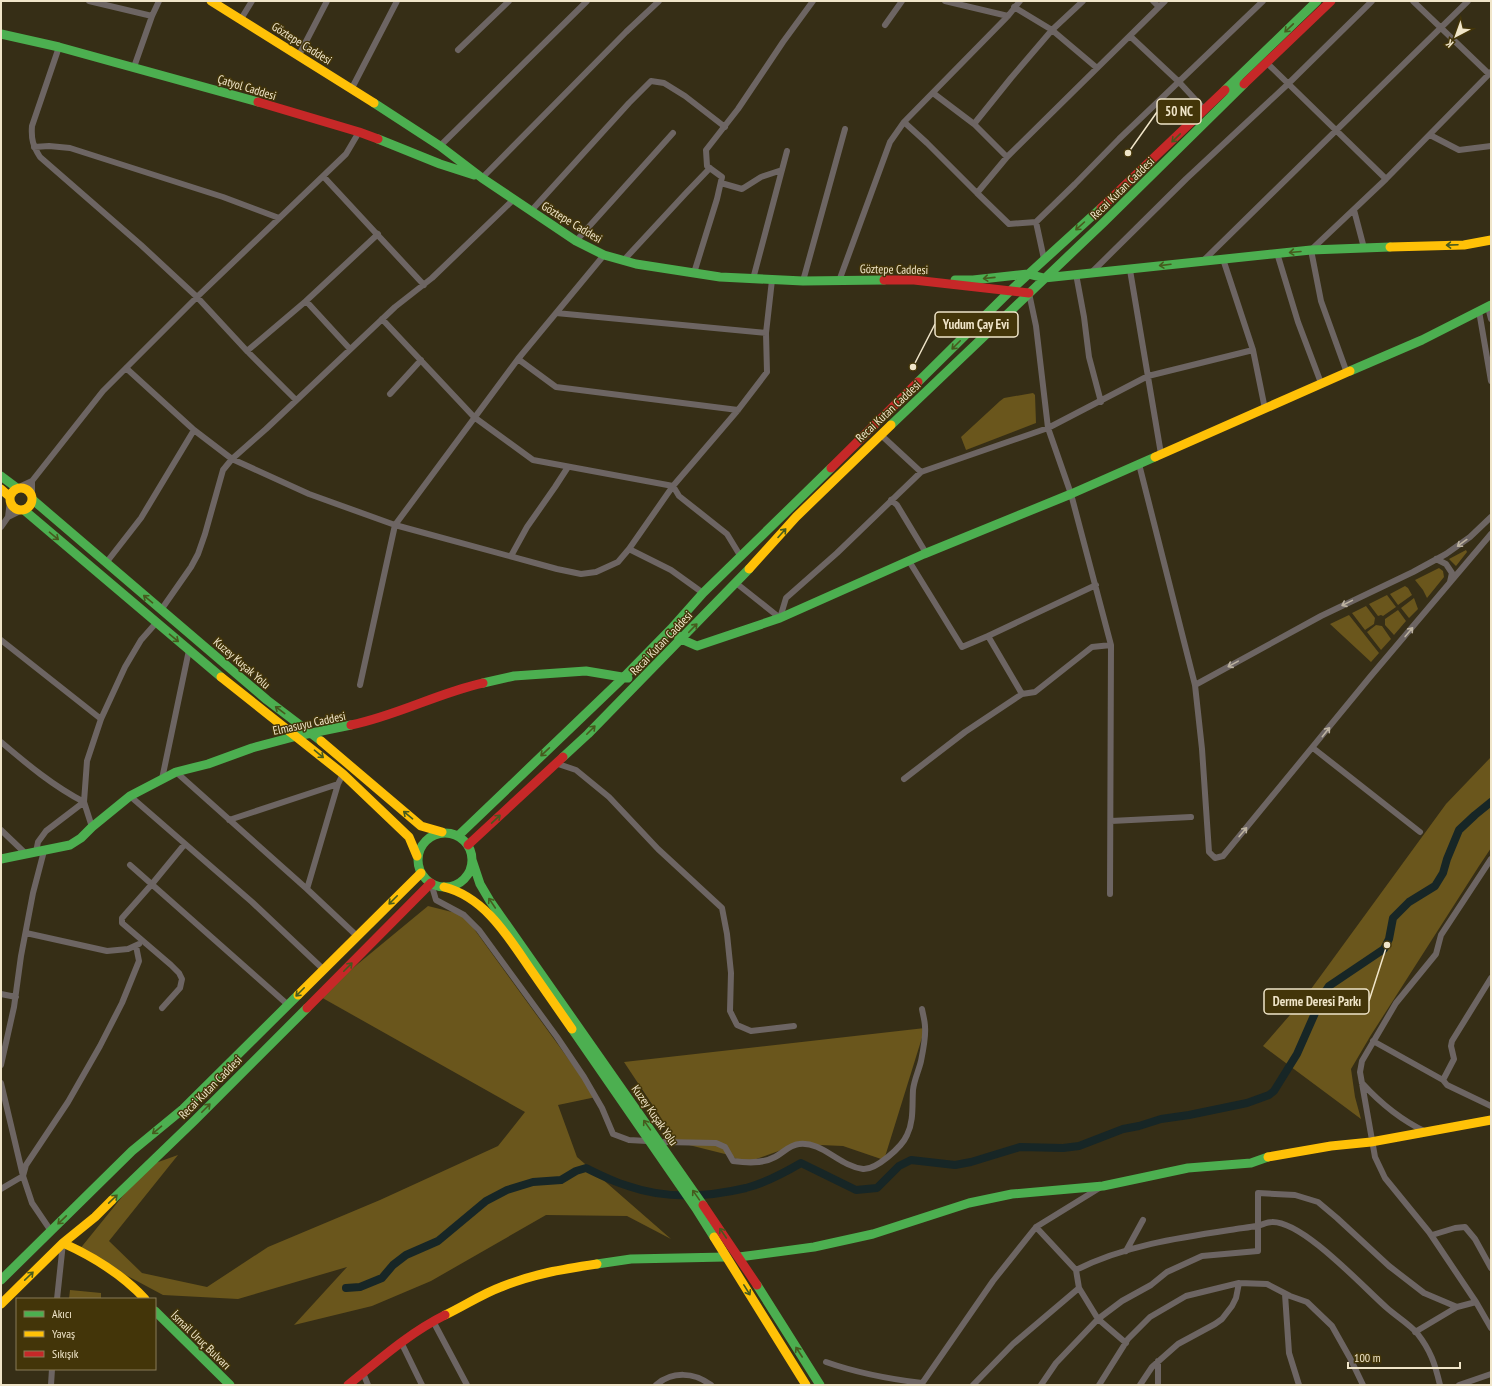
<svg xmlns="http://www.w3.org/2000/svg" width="1492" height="1386" font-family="'PT Sans Narrow',sans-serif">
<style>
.green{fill:#6a561c}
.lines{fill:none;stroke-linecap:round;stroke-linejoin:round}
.canal{stroke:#172626;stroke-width:8}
.street{stroke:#6d6563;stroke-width:6}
.fast{stroke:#4caf50;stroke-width:9}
.slow{stroke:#ffc107;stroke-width:9}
.jam{stroke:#c62828;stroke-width:9}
.oneway{stroke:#465a1e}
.oneway2{stroke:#bcb2a0}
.labels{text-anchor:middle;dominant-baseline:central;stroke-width:3;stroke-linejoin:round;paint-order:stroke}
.street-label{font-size:12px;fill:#f0e5c9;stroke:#433509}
.leader{fill:none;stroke:#f0e5c9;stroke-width:1.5}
.callout-dot{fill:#f0e5c9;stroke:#433509;stroke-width:1.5}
.callout{fill:#433509;stroke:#f0e5c9;stroke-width:1.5}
.callout-label{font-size:13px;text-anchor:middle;font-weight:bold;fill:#f0e5c9}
</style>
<rect width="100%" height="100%" fill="#362e16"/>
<!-- green -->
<path class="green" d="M1033 393 1035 395 1036 423 966 450 961 437 1000 401 1004 398Z
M1466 550 1467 552 1456 566 1449 559Z
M1439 568 1443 571 1444 577 1427 598 1423 590 1415 580Z
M1405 586 1408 588 1412 595 1398 605 1390 594Z
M1387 595 1396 607 1383 616 1381 615 1378 616 1369 604Z
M1414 598 1418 609 1409 618 1401 608Z
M1366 606 1375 618 1374 624 1365 630 1352 613Z
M1398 610 1406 621 1394 635 1385 625V619Z
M1349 615 1379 653 1371 662 1330 624Z
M1376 625 1382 626 1391 639 1381 650 1367 632Z
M1491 757V848L1479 866 1371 1035 1351 1069 1355 1097 1361 1119 1263 1046 1303 1000 1446 804Z
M428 906 464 915 596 1097 558 1105 577 1157 671 1239 627 1216 546 1215 431 1281 372 1306 294 1325 347 1267 238 1299 163 1295 79 1250 147 1166 178 1155 109 1241 142 1273 207 1287 268 1247 380 1200 498 1146 525 1112 319 996Z
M925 1028 884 1160 843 1146 798 1144 745 1163 729 1155 677 1142 624 1062Z
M70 1290 101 1293V1299H69Z"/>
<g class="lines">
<!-- canal -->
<path class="canal" d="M346 1288 360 1287 382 1278 393 1265 406 1255 438 1241 486 1201 507 1190 533 1182 561 1180 576 1171 586 1168C600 1175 614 1182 628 1186 665 1199 708 1197 746 1188 765 1183 784 1173 801 1163L856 1190 877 1188 899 1166 911 1160 955 1165 971 1162 1020 1147 1063 1148 1079 1146 1123 1129 1139 1126 1161 1119 1189 1115 1247 1103 1269 1095 1274 1091 1297 1054 1323 995 1329 986 1384 949 1389 939 1393 918 1409 902 1435 886 1443 873 1447 859 1459 830 1475 815 1491 802"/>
<!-- street -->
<path class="street" d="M89 1 152 16 134 67
M945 1 1008 16
M1153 1 1159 7
M1165 1 1007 157 977 193 1009 224 1036 222 1075 184 1119 139 1263 1
M1413 1 1489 74H1491
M1014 7 1052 30 1097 68
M152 16 159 1
M241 19 252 1
M885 25 902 1
M1130 36 1179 82 1205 110
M59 47 32 126C31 139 33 146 40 157L141 245 197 297 247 351 296 400
M458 50 509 1
M299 55 327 1
M1266 62 1386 179
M352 88 397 1
M933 93 974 124 1011 78 1052 30 1083 1
M904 122 927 143 977 193
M974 124 1007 157
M1430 135 1459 150 1491 146
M440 146 587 1
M34 147 49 146 70 148 223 197 279 218
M323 176 424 285
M482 178 626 32 659 1
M721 183 742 189 761 177 782 170
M1354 210 1364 248
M531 211 629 103 651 81 664 83 685 96 725 127
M1036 222 1044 259
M576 241 673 133
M1277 253 1298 322 1321 383
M1223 259 1253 350 1265 409
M623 261 686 193 710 168
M1203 261 1468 1
M1130 270 1161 454
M694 273 717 199 722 177 707 166 706 150 738 109 783 42 813 1
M1091 273 1186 179 1288 84 1372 1
M1076 274 1084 317 1089 357 1101 402
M753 279 787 151
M803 281 845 129
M839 281 890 142 904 122 1008 16 1020 1
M1029 293 1036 326 1048 428 1071 494 1111 645 1110 894
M306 301 350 349
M1488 307 1491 319
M1479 311 1491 381
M556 313 766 333
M382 319 474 417 533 460 673 486 738 410 767 372 766 333 772 280
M247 351 306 301 378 234
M518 359 556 387 738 410
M126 368 194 430
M1347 373 1321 301 1311 250 1386 179 1491 72
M390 394 421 360
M881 435 921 472
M1139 464 1195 685 1202 749 1209 852 1215 858 1223 856 1370 677 1491 534
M32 481V497
M17 488 32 481 103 391 197 297 346 154 359 132
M891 500 897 505 926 553
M8 517 20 511
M1 527 8 517 10 501
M511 556 527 527 555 487 568 467
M1436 559 1446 564 1452 573 1450 582
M909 561 962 647 988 636 1022 694
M106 563 141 518 194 430 232 459 309 494 395 525 557 569 581 574 596 572 618 562 629 549
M736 583 780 618 786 598 837 553 921 472 1048 428 1148 376 1253 350
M703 593 671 570 629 549 673 486 679 496 727 534 741 557
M161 610 191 567 198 554 205 534 223 470 232 459 266 429 395 307 432 278 514 199
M988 636 1096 585
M1 640 101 719
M360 685 395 525 518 359 604 255
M1195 685 1321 616 1413 572 1446 554 1470 537 1491 517
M1 742C27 764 53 786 84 802L92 827
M1313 748 1420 832
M555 763 576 770 609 797 658 849 722 908 727 934 731 973 730 1011 737 1025 751 1031 794 1026
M176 772 307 889 357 936
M162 779 189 650
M904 779 965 732 1022 694 1035 692 1092 647 1111 645
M130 796 252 902 323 969
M229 820 338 784
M1111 821 1191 817
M1 830 25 853
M36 852 38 842 46 831 84 802 87 761 101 719 125 667 141 640 156 623
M1491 859 1441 935 1436 954 1396 1003 1362 1061 1360 1072 1375 1157 1385 1178 1429 1232 1476 1302 1491 1328
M130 865 287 1004
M431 883 436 900 464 915 479 930 557 1037 584 1077 602 1108 613 1134 629 1140 647 1141
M307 889 338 784 343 774
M26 933 107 951 128 949 139 944
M1 994 16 997
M162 1008 180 988 182 979 179 973 171 965 122 923V918L152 884 184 845
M1373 1041 1443 1080 1454 1059 1451 1046 1452 1041 1491 978
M1 1065 14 1007 21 956 33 893 44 851
M1443 1080 1447 1085 1491 1106
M1 1083 23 1176 1 1189
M1362 1083C1381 1104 1401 1120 1426 1132
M664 1142 716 1143 725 1147 733 1161C747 1163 762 1164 775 1157 783 1153 789 1145 799 1144 822 1141 839 1166 863 1169 876 1170 902 1147 907 1135 914 1121 912 1105 913 1090 914 1080 919 1070 921 1061 923 1051 926 1037 925 1027 925 1021 923 1015 922 1009
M1036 1227 1076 1270 1079 1288 1098 1319 1126 1343
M51 1231 32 1203 23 1176 26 1165 68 1102 100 1046 122 1003 139 961 136 946
M1432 1235 1455 1228 1465 1227 1475 1239 1491 1268
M1126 1251 1143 1220
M1076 1270C1125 1245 1183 1237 1236 1229 1243 1228 1251 1227 1257 1226 1262 1225 1267 1222 1272 1222 1303 1221 1363 1287 1387 1308 1396 1316 1409 1324 1417 1333 1431 1351 1435 1364 1440 1385
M1285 1294 1289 1353 1299 1385
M57 1299 63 1243
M433 1321 467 1385
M1415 1332 1457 1307
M401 1342 422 1385
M1158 1361V1385
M826 1362C857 1373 889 1379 922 1383
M363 1373 368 1385
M51 1385 52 1369
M656 1385C672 1371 694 1372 711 1385
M921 1385 993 1281 1036 1227 1101 1187
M973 1385 1013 1344 1079 1288
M1041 1385 1056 1363 1098 1319 1122 1301 1151 1285 1167 1272 1202 1256 1258 1251V1193L1295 1195 1318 1202 1337 1218 1389 1266 1424 1293 1457 1307 1476 1302
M1099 1385 1128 1339 1150 1317 1186 1296 1239 1283 1267 1284 1290 1296 1307 1302 1332 1326 1350 1358 1363 1385
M1140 1385 1152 1367 1178 1344 1215 1324 1222 1319 1232 1306 1236 1298 1239 1283
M1459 1385 1491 1374"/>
<!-- fast -->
<path class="fast" d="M1 34 59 47 258 102
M1225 90 1317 1
M374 103 440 146 482 178 576 241 604 255 636 264 720 277 803 281 884 280
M378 139 440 164 474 175
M955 280H973L1028 274 1044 278 1311 250 1390 247
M1350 371 1422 340 1491 305
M918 382 1010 291 1101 208
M891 425 1104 222 1244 84
M1 476 17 488
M33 500 267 700 321 741
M24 510 221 677
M671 629 681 639 697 646 780 618 924 554 1071 494 1155 457
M483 683 514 676 586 671 628 678
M563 757 588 734 749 569
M418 860a27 27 0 1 1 54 0a27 27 0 1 1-54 0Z
M458 836 624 677 671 629 703 593 831 468
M1 859 70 845 81 838 92 827 130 796 176 772 208 764 252 748 297 736 351 725
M472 860 480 884 490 901 703 1205
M572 1029 697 1210 714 1237
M112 1200 195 1120 307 1008
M739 1257 814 1247 873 1234 969 1203 1012 1194 1103 1186 1188 1168 1251 1163 1268 1157
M597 1264 631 1259 726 1257
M1 1280 132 1151 183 1109 298 995
M757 1285 820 1385
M155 1311 230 1385"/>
<!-- slow -->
<path class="slow" d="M211 1 374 103
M1390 247 1464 245 1491 240
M1155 457 1350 371
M10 499a11 11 0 1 1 22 0a11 11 0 1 1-22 0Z
M1 489 10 497
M749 569 796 517 891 425
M221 677 343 774 409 837 417 856
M321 741 421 826 442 832
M444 887C485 897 509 938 531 970 545 990 558 1009 572 1029
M298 995 421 873
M1268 1157 1331 1146 1371 1142 1491 1120
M714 1237 806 1385
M63 1243C94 1257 122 1274 145 1299
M1 1304 63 1243 95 1217 112 1200
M445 1315C464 1306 482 1294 501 1287 532 1274 564 1269 597 1264"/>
<!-- jam -->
<path class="jam" d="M1244 84 1331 1
M258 102 359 132 378 139
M1101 208 1225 90
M884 280H914L1029 293
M831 468 918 382
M351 725C396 716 438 693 483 683
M468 845 563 757
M307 1008 431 883
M703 1205 757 1285
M348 1385C379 1360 409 1333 445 1315"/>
</g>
<!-- one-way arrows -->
<defs><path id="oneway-shaft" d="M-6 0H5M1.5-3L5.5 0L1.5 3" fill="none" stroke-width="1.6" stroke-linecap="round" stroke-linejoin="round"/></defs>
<g class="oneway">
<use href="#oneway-shaft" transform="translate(1289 28) rotate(136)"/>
<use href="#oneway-shaft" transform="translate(1176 138) rotate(136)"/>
<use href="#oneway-shaft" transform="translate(1080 226) rotate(138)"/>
<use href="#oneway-shaft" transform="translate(1452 245) rotate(178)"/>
<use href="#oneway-shaft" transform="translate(1295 252) rotate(175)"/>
<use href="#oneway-shaft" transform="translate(1165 265) rotate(173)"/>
<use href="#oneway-shaft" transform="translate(989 278) rotate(174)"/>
<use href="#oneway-shaft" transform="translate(956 345) rotate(135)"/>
<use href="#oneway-shaft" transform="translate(782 533) rotate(-48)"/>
<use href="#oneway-shaft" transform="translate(54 536) rotate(40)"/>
<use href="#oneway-shaft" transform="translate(148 599) rotate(-140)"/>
<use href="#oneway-shaft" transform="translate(693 628) rotate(-46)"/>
<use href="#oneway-shaft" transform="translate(174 638) rotate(40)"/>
<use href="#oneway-shaft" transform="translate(280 710) rotate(-143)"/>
<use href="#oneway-shaft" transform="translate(591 730) rotate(-45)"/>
<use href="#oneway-shaft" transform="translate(545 752) rotate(137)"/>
<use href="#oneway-shaft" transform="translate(319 754) rotate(40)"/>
<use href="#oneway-shaft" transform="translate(408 815) rotate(-140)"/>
<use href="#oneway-shaft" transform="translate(496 819) rotate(-43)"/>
<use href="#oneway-shaft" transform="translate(393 900) rotate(135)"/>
<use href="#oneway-shaft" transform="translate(492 903) rotate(-124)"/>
<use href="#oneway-shaft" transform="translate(348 967) rotate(-45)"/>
<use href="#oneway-shaft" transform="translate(300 992) rotate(135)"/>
<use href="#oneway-shaft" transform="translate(206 1108) rotate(-45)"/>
<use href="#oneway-shaft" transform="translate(647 1125) rotate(-125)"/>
<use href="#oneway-shaft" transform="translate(157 1130) rotate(140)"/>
<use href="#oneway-shaft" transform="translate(696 1195) rotate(-125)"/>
<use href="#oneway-shaft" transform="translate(113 1199) rotate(-44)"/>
<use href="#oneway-shaft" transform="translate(62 1220) rotate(136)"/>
<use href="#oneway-shaft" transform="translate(723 1233) rotate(-124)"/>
<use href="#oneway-shaft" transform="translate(29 1276) rotate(-44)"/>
<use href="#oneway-shaft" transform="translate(747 1290) rotate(58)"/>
<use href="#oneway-shaft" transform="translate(799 1352) rotate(-123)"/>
</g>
<g class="oneway2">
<use href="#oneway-shaft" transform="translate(1462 543) rotate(144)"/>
<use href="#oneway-shaft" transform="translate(1347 603) rotate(154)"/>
<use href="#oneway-shaft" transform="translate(1409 632) rotate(-50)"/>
<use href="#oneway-shaft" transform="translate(1233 664) rotate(151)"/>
<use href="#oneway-shaft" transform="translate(1326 732) rotate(-51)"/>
<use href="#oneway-shaft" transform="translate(1243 832) rotate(-50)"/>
</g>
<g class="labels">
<!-- street labels -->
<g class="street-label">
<text transform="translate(302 43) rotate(32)">Göztepe Caddesi</text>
<text transform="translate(247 87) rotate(17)">Çatyol Caddesi</text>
<text transform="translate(1122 188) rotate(-44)">Recai Kutan Caddesi</text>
<text transform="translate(572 222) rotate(31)">Göztepe Caddesi</text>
<text transform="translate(894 269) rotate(1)">Göztepe Caddesi</text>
<text transform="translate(888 411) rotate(-43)">Recai Kutan Caddesi</text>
<text transform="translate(661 643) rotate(-46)">Recai Kutan Caddesi</text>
<text transform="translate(242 663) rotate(41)">Kuzey Kuşak Yolu</text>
<text transform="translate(309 723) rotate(-12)">Elmasuyu Caddesi</text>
<text transform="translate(210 1087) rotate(-45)">Recai Kutan Caddesi</text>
<text transform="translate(655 1115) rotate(55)">Kuzey Kuşak Yolu</text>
<text transform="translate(201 1340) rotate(44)">İsmail Uruç Bulvarı</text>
</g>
</g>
<!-- callouts -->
<path class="leader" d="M1128 153L1157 112M913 367L935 324M1387 945L1369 1001"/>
<g class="callout-dot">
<circle cx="1128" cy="153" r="4"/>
<circle cx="913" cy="367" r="4"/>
<circle cx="1387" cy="945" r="4"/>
</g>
<g class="callout">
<rect x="1157" y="99" width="44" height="25" rx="4"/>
<rect x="935" y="312" width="83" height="25" rx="4"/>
<rect x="1264" y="989" width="105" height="25" rx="4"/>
</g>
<g class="callout-label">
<text x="1179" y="116">50 NC</text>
<text x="976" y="329">Yudum Çay Evi</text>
<text x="1317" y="1006">Derme Deresi Parkı</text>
</g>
<!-- border -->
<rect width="1492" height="1386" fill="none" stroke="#f0e5c9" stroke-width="4"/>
<!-- legend -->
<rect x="16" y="1298" width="140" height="72" fill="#433509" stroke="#887b56"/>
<rect x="24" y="1311" width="20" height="6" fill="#4caf50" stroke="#887b56"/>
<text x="52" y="1318" font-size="12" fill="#f0e5c9">Akıcı</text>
<rect x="24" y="1331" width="20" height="6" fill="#ffc107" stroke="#887b56"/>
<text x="52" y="1338" font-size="12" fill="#f0e5c9">Yavaş</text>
<rect x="24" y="1351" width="20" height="6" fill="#c62828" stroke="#887b56"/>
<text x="52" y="1358" font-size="12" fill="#f0e5c9">Sıkışık</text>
<!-- north arrow -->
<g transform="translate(1456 36) rotate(221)" stroke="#433509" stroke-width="3" paint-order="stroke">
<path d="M0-3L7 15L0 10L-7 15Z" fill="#f0e5c9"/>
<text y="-6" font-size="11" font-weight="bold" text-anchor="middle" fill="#f0e5c9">K</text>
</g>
<!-- scale -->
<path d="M1348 1362v6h112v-6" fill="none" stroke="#f0e5c9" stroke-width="2"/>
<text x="1354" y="1362" font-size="12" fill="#f0e5c9" stroke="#433509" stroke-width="3" paint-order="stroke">100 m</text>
</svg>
